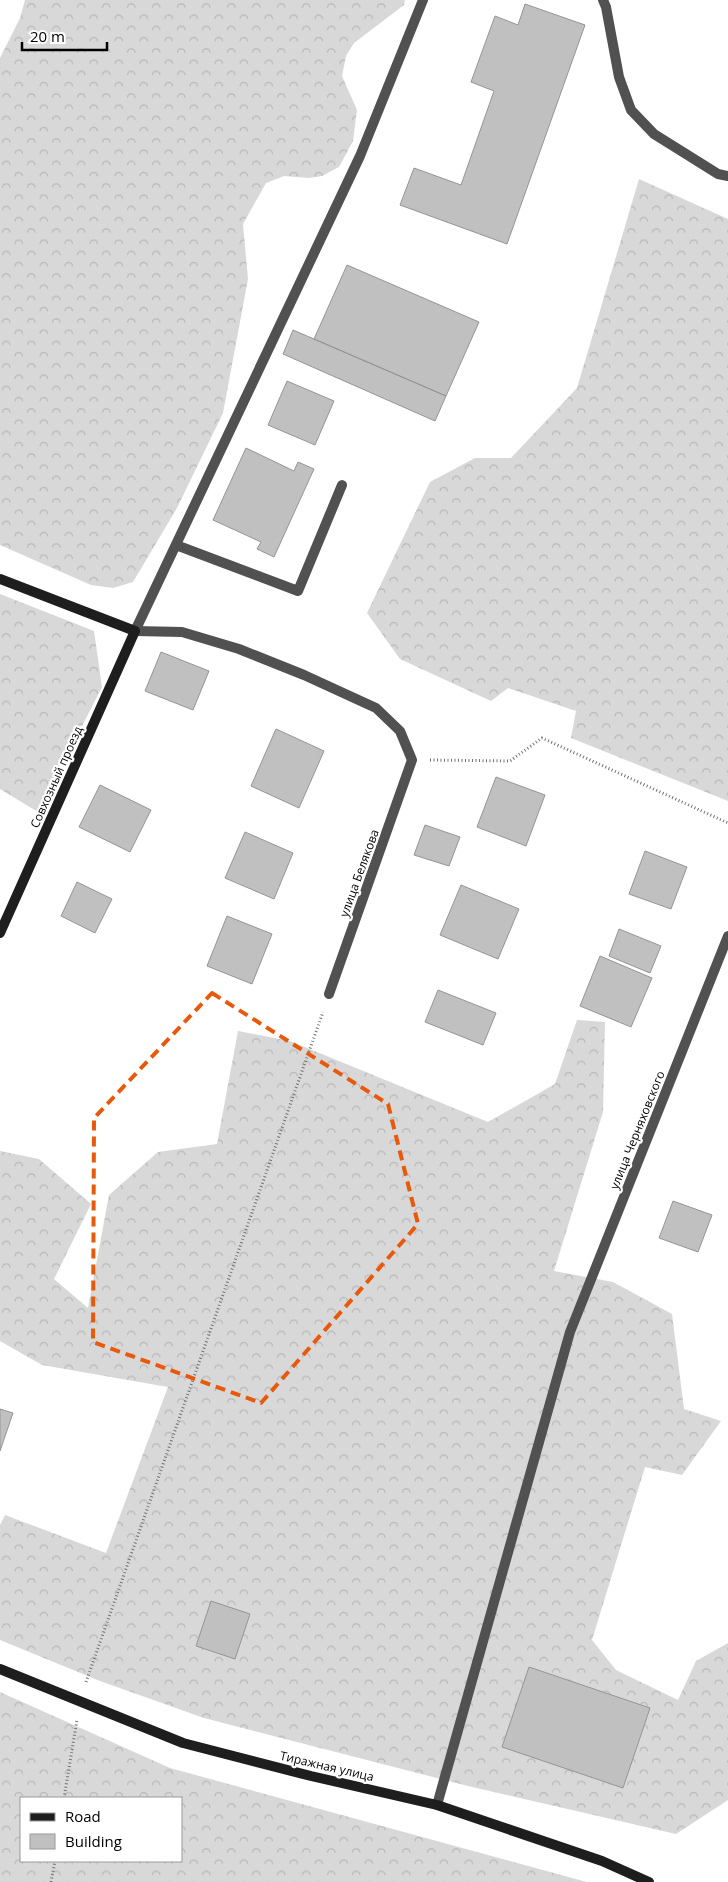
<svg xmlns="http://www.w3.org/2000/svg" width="728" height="1882" font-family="'Open Sans',sans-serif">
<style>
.forest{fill:url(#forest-crowns);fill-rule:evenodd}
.building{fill:#c0c0c0;stroke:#959595}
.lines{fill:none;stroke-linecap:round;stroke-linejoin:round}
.path{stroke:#737373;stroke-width:3;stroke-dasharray:1 2.5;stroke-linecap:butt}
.service{stroke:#515151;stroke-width:10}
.minor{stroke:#515151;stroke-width:10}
.secondary{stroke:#1e1e1e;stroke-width:10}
.marked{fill:none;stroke:#e8590c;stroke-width:4;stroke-dasharray:10 6;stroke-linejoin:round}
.labels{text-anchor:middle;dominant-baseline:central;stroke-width:4.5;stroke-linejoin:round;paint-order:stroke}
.street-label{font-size:12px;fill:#000;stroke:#fff}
</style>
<defs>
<pattern id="forest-crowns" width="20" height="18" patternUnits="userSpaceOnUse" patternTransform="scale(1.25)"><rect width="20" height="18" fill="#d8d8d8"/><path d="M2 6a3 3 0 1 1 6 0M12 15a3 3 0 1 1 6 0" fill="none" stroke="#b8b8b8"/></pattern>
</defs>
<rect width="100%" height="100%" fill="#fff"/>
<!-- forest -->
<path class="forest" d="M25 0H405L404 5 354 43 346 56 342 76 357 110 353 141 339 167 322 176 309 178 284 176 266 183 243 224 248 279 223 413 177 508 133 582 113 588 91 585 0 545V58L20 18Z
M639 179 728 219V801L571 738 576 711 508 688 491 701 400 659 367 613 430 482 475 458H511L577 388Z
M0 594 94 631 102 687 38 812 0 789Z
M577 1020 605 1022 603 1112 554 1271 613 1282 672 1314 684 1409 721 1421 682 1475 645 1467 592 1640 616 1670 678 1700 696 1661 728 1643V1800L676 1834 468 1786 204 1718 100 1681 0 1640V1525L5 1515 106 1553 168 1387 42 1365 0 1341V1151L39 1159 91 1204 54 1279 88 1308 109 1195 158 1152 217 1144 238 1031 290 1041 488 1122 555 1084Z
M0 1692 170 1768 587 1882H0ZM21 1798H181V1861H21Z"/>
<!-- building -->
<path class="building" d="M525 4 585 25 507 244 400 205 414 168 461 185 494 91 471 82 495 16 518 25Z
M347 265 479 322 446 396 314 339Z
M293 330 446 396 435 421 283 354Z
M287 381 334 401 315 445 268 425Z
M246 448 294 471 298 462 314 469 274 557 257 549 261 542 213 520Z
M161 652 209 671 193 710 145 691Z
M276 729 324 751 299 808 251 786Z
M496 777 545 795 526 846 477 827Z
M100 785 151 810 130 852 79 827Z
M425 825 460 837 449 866 414 855Z
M245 832 293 853 274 899 225 878Z
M645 851 687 867 671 909 629 894Z
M77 882 112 899 95 933 61 916Z
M461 885 519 909 498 959 440 935Z
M227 916 272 934 252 984 207 966Z
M619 929 661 946 650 973 609 956Z
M600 956 652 978 631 1027 580 1006Z
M438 990 496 1013 483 1045 425 1022Z
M673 1201 712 1215 698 1252 659 1238Z
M0 1409 13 1413 0 1451Z
M211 1601 250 1614 235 1659 196 1646Z
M529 1667 650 1708 623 1788 502 1747Z"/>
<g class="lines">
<!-- path -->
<path class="path" d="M430 760 510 761 542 738 728 823
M86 1682 323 1012
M64 1798 77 1720
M51 1882 55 1861"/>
<!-- service -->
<path class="service" d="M603 0 606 7 619 77 631 110 654 134 718 174 728 176
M176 545 298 591 342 485
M135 631 360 156 423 0"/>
<!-- minor -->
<path class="minor" d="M135 631 182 632 239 649 304 675 376 708 400 731 412 760 329 994
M437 1805 570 1332 728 936"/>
<!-- secondary -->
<path class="secondary" d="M0 579 135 631 0 933
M0 1669 183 1743 311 1776 437 1805 602 1861 649 1882"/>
</g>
<!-- marked area -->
<path class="marked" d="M212 993 388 1104 418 1224 261 1403 93 1342 94 1118Z"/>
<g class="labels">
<!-- street labels -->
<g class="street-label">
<text transform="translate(56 777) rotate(-66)">Совхозный проезд</text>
<text transform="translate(359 873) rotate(-70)">улица Белякова</text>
<text transform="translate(637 1130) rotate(-68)">улица Черняховского</text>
<text transform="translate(327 1766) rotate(13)">Тиражная улица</text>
</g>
</g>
<!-- legend -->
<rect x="20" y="1797" width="162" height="65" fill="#ffffff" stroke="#999999"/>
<rect x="30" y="1813" width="25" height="8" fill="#1e1e1e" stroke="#999999"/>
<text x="65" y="1822" font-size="15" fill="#000000">Road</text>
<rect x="30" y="1834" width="25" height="15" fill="#c0c0c0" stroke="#999999"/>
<text x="65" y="1847" font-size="15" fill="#000000">Building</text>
<!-- scale -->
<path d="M22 42v8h85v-8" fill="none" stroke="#000000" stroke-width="2.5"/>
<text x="30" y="42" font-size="15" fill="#000000" stroke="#ffffff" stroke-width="4" paint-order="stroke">20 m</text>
</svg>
